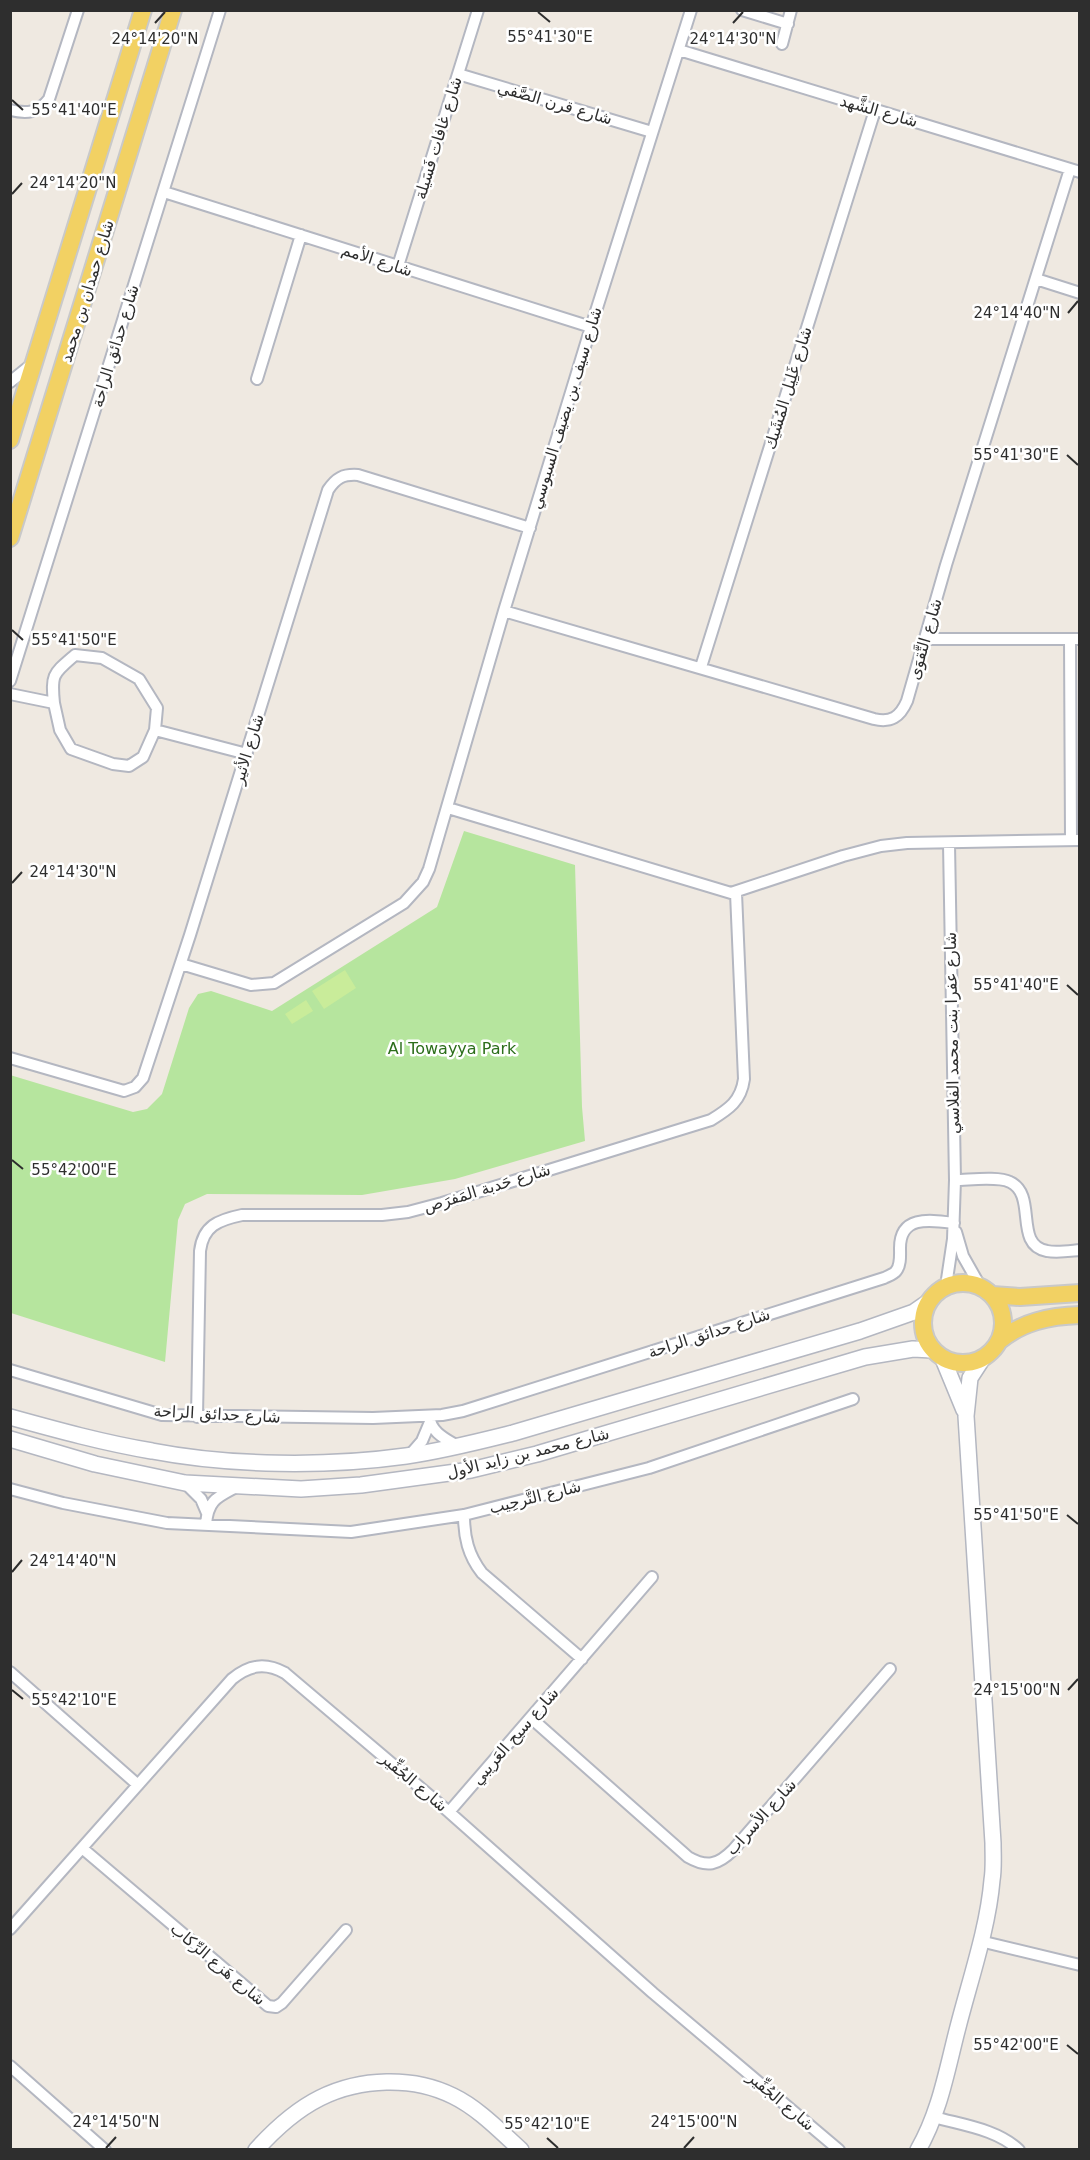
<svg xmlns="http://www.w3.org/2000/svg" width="1090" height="2160" font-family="'DejaVu Sans',Vazirmatn,sans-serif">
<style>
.green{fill:#b6e59e}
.pitch{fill:#c9ec9a}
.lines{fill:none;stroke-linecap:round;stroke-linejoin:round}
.street-casing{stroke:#b4b7c1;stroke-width:14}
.secondary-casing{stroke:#b4b7c1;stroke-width:18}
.primary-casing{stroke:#c9c9c9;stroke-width:20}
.street{stroke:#fff;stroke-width:10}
.secondary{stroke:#fff;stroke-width:15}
.primary{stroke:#f2d163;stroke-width:16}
.ticks{fill:none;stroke:#2e2e2e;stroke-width:2}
.labels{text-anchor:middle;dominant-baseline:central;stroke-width:5;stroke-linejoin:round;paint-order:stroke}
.street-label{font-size:16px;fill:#2e2e2e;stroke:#fff}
.park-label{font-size:16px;fill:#2c6e1b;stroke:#fff}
.ticks-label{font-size:15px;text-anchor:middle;fill:#2e2e2e;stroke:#fff;stroke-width:5;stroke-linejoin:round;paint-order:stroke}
</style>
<rect width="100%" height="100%" fill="#efe9e1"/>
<!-- green -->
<path class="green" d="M464 831 575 865 582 1107 585 1141 455 1179 362 1195 207 1194 185 1204 178 1220 165 1362 11 1313 10 1075 133 1112 147 1109 162 1094 189 1008 198 994 211 991 272 1011 437 907Z"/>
<!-- pitch -->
<path class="pitch" d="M345 970 356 988 324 1009 312 991Z
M306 1000 313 1011 292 1024 285 1014Z"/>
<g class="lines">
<!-- street casing -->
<g class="street-casing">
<path id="street" d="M742 10 788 24
M782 44 791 10
M679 50 1080 172
M458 74 652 132
M10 110C27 114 38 113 49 99L78 10
M164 192 591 327
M398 266 478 10
M1036 279 1080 293
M257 379 301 235
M10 382 31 365
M504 611 874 719C891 723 900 717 907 701L946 565 1070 169
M926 639H1080
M1070 639 1071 840
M701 667 875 110
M10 681 220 10
M10 694 54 703 60 730 71 749 113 764 129 766 143 757 155 730 247 754
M54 703C51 674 53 674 75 655L102 658 139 679 157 708 155 730
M448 808 731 893 843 856 881 846 907 843 1080 840
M181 964 251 985 274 983 404 903 423 882 429 869 504 611 591 327 691 10
M10 1058 124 1091 135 1087 143 1078 190 935 328 490C336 478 343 474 358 475L530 528
M955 1180C969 1180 998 1176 1010 1182 1038 1195 1013 1245 1047 1251 1057 1253 1069 1251 1080 1250
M956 1232 963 1256 980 1286
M946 1286 953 1239 955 1180 949 844
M10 1370 162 1415 373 1418 442 1415 463 1411 884 1278C888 1276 894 1274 896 1271 901 1265 900 1255 900 1248 900 1215 930 1220 954 1223
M429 1416C431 1433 446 1439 459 1447
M197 1417 200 1251C203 1226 218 1220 242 1215H382L408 1212 442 1203 711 1120C729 1109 741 1101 744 1079L736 893
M409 1456 422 1441 430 1422
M185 1483 201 1499 207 1513
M10 1489 63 1503 167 1523 351 1532 464 1515 649 1468 853 1399
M464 1515C464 1537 468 1555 482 1573L582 1659
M206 1524C208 1499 218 1497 238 1486
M10 1672 138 1785
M531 1718 688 1857C707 1868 718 1865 733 1850L890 1669
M449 1812 652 1577
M82 1848 268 2006 276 2007 282 2003 346 1930
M10 1929 232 1679C249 1665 265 1662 285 1673L449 1812 653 1993 839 2150
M980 1941 1080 1965
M10 2066 105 2150
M934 2117C962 2125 997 2129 1019 2150"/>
</g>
<!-- secondary casing -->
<g class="secondary-casing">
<path id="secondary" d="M943 1359 964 1410
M10 1417C57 1430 104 1443 152 1451 230 1466 327 1467 406 1456 442 1451 477 1442 513 1433L860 1331 914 1312 927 1303
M10 1439 95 1464 185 1483 301 1489 361 1485 471 1470 537 1454 865 1357 913 1349 932 1350
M256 2150C274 2130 296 2110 320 2098 360 2078 413 2076 453 2096 478 2108 500 2131 521 2150
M918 2150C940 2112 947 2069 958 2027 970 1980 988 1928 992 1880 994 1868 993 1855 993 1843L966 1416 970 1378 983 1358"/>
</g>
<!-- primary casing -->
<g class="primary-casing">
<path id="primary" d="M10 440 143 10
M10 538 173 10
M923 1323a40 40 0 1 1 80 0a40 40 0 1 1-80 0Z
M992 1295 1020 1297 1080 1293
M999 1341C1022 1322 1049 1316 1080 1315"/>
</g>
<!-- street -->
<use href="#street" class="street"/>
<!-- secondary -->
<use href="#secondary" class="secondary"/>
<!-- primary -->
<use href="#primary" class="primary"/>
</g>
<!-- ticks -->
<path class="ticks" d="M538 12 550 22M155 23 165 12M733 23 743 12M12 100 23 110M12 194 22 183M1068 313 1078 301M1067 455 1078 465M12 630 23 640M12 883 22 872M1067 985 1078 995M12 1160 23 1169M1067 1515 1078 1524M12 1572 22 1560M12 1690 23 1699M1068 1690 1078 1679M1067 2045 1078 2054M547 2138 558 2148M106 2148 116 2137M684 2148 694 2137"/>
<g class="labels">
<!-- street labels -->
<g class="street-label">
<text transform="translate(555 103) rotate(16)">شارع قرن الصَّفي</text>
<text transform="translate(879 111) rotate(16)">شارع الشَّهد</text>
<text transform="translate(438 138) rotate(-73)">شارع غافات فَسَيلة</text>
<text transform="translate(377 260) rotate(18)">شارع الأمم</text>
<text transform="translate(87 291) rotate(-73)">شارع حمدان بن محمد</text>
<text transform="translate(115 346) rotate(-73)">شارع حدائق الراحة</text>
<text transform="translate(788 388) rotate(-73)">شارع غَلِيل المُشَيك</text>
<text transform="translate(566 408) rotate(-73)">شارع سيف بن يضيف السبوسي</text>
<text transform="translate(925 639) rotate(-74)">شارع التَّقوَى</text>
<text transform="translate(248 749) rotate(-73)">شارع الأثير</text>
<text transform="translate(952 1033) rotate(-91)">شارع عفرا بنت محمد الفلاسي</text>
<text transform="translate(487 1188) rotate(-17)">شارع حَدبة المَفرَص</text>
<text transform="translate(709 1333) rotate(-18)">شارع حدائق الراحة</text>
<text transform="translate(217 1414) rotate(3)">شارع حدائق الراحة</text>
<text transform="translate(528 1453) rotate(-14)">شارع محمد بن زايد الأول</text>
<text transform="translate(535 1497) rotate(-14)">شارع التَّرحِيب</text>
<text transform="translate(515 1736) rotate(-49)">شارع سيح العَريبي</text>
<text transform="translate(414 1782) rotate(40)">شارع الجُفِّير</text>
<text transform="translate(761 1817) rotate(-48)">شارع الأسراب</text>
<text transform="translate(218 1964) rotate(40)">شارع هَزع الرِّكاب</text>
<text transform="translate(781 2101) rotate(40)">شارع الجُفِّير</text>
</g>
<!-- park labels -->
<g class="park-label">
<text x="452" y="1048">Al Towayya Park</text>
</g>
</g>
<g class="ticks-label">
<text x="550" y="42">55°41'30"E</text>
<text x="155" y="44">24°14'20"N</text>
<text x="733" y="44">24°14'30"N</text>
<text x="74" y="115">55°41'40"E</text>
<text x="73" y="188">24°14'20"N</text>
<text x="1017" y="318">24°14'40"N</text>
<text x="1016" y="460">55°41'30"E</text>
<text x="74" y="645">55°41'50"E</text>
<text x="73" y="877">24°14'30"N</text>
<text x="1016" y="990">55°41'40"E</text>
<text x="74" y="1175">55°42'00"E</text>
<text x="1016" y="1520">55°41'50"E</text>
<text x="73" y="1566">24°14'40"N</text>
<text x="1017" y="1695">24°15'00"N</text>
<text x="74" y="1705">55°42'10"E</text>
<text x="1016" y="2050">55°42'00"E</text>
<text x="116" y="2127">24°14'50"N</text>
<text x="694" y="2127">24°15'00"N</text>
<text x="547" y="2129">55°42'10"E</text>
</g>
<!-- border -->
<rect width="1090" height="2160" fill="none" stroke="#2e2e2e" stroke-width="24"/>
</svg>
